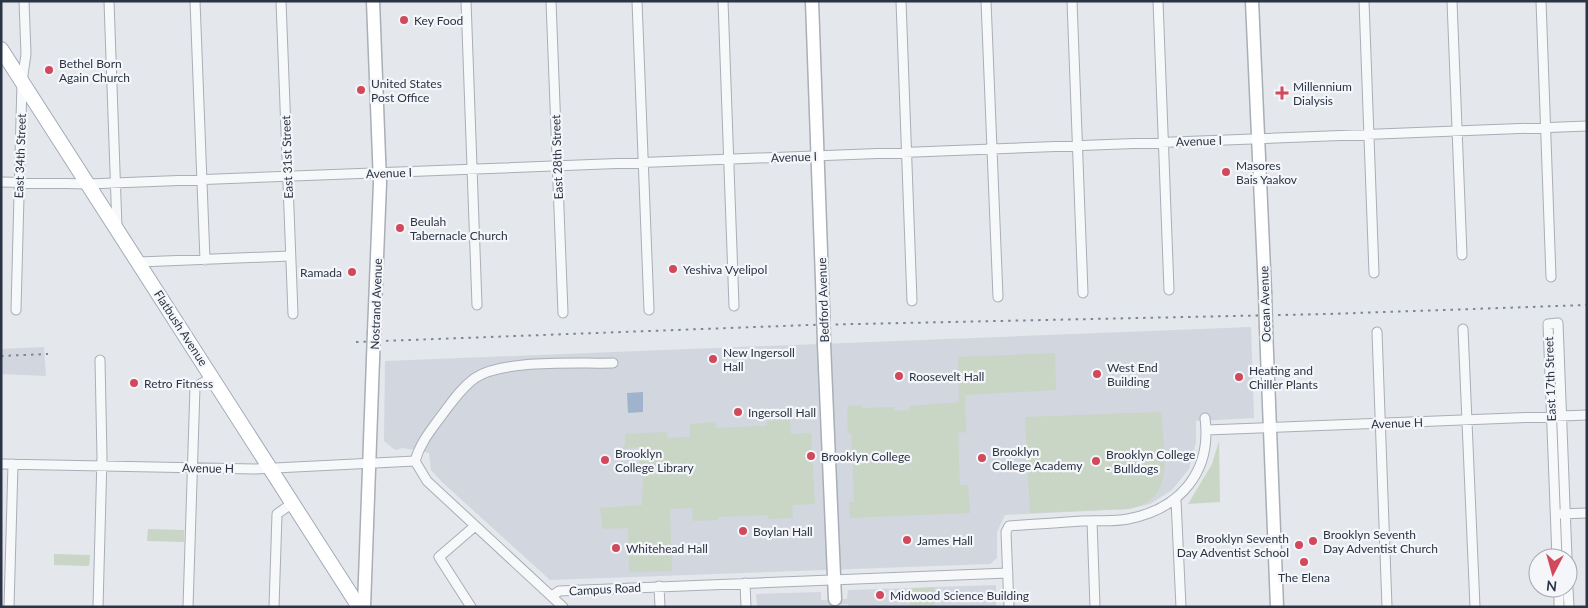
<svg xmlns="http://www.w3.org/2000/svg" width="1588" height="608" font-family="Lato,sans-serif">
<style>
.built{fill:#d2d6de}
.green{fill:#c9d6c5}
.water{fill:#9fb4cc}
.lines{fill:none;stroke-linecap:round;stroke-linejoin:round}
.minor-casing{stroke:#a9aeb7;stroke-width:11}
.secondary-casing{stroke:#a9aeb7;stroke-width:15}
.primary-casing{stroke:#a3abb8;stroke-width:16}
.minor{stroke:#f7f8fa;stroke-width:9}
.secondary{stroke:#fff;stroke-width:12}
.primary{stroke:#fff;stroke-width:14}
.rail{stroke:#7d8696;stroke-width:2;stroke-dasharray:2.5 5;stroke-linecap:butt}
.secondary-bridge-casing{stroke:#a9aeb7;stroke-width:15;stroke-linecap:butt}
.secondary-bridge{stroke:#fff;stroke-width:12}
.poi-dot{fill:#d1495b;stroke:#f4f6f9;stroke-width:2}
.labels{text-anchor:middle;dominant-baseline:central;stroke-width:4.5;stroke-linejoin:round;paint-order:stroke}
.poi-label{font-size:12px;fill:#2b3445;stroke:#f4f6f9;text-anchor:start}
.street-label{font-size:12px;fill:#2b3445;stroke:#f4f6f9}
</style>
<rect width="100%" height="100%" fill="#e4e7ec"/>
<!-- built -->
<path class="built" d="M1251 327 1254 418 1196 421V442L1189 469 1172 490 1150 504 1128 509 1005 515 997 532V558L990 564 550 580 442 482 431 470 429 453 403 448 395 450 384 441 385 361Z
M44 347 46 376 1 374V349Z
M996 585V607H934V587Z
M912 588 913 602H910V607H848V604L821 607H757L756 594 821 592V600L847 599 848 590Z"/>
<!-- green -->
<path class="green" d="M1055 353 1056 390 965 395 966 432 958 433 960 485H968L970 513 850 518 849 502H854L851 433H848L847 406 861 405 862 408 894 407V411L909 410 910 406 959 402 958 357Z
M1161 412C1163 449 1178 502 1128 509L1030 513 1025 417Z
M790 420 791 434 811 433 815 504 792 505 793 518 768 519 767 515 718 517V520L693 521 692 508 670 509 672 571 629 572 628 528 603 529 600 508 642 505 643 472H640V447L622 449 625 444V434L667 432V438L690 437V424L715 422 716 428 767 426V421Z
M1219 441 1220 502 1188 504 1212 464Z
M148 529 184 530V542L147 541Z
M54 554 90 555 89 566 54 565Z
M934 587V607H910V602L913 601 912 588Z"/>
<!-- water -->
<path class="water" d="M643 392V412L628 413 627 393Z"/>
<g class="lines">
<!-- minor casing -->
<g class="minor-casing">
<path id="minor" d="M109 1 117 228
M195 1 205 260
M281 1 293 314
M466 1 477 305
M551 1 563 313
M637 1 649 310
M723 1 734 306
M901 1 912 301
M986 1 998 297
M1072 1 1083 293
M1158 1 1169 290
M1364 1 1374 273
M1452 1 1462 255
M1541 1 1551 277
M1 182 88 184 1587 126
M139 262 290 256
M16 310 22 82 26 54 24 1
M1463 329 1475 607
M1377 332 1387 607
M1207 430 1587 415
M1 464 255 469 415 461
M1176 500 1181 607
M1560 514 1587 513
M1092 521 1095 607
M1557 558 1548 324 1558 323 1567 558
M745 583 746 607
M659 586 660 607
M1559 588V607
M1568 588 1569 607
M552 596 559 591 1008 573
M9 607 13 464
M98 607 102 457 100 360
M188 607 195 387 213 377
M274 607 277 514 294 502
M471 607 439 557 475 526
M563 607 427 481 415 461C420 443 431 430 442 415 452 402 461 388 475 378 503 359 577 364 613 363
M1009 607 1006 532 1009 526C1033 524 1057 523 1082 521 1097 520 1113 522 1128 519 1180 509 1212 472 1205 418"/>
</g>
<!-- secondary casing -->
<g class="secondary-casing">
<path id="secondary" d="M373 1 380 183 374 332
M812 1 823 308
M1252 1 1265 292
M1266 328 1277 607
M824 344 835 599
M364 607 373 359"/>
</g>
<!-- primary casing -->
<g class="primary-casing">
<path id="primary" d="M1 49 359 607"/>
</g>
<!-- minor -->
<use href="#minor" class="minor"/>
<!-- secondary -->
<use href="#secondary" class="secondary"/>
<!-- primary -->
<use href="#primary" class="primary"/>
<!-- rail -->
<path class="rail" d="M356 342 809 325 1328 314 1587 305
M1 356 48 354"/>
<!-- secondary-bridge casing -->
<g class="secondary-bridge-casing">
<path id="secondary-bridge" d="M1265 292 1266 328
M823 308 824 344
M373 359 374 332"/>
</g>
<!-- secondary-bridge -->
<use href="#secondary-bridge" class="secondary-bridge"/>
</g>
<!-- markers -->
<g class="poi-dot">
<circle cx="404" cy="20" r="5"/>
<circle cx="49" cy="70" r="5"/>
<circle cx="361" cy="90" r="5"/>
<path d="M1279.5 85.5h5v5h5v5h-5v5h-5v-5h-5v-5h5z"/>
<circle cx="1226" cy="172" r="5"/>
<circle cx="400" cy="228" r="5"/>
<circle cx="673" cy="269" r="5"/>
<circle cx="352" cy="272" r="5"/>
<circle cx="713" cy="359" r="5"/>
<circle cx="1097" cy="374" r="5"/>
<circle cx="899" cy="376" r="5"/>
<circle cx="1239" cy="377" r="5"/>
<circle cx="134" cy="383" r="5"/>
<circle cx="738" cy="412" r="5"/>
<circle cx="811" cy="456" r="5"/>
<circle cx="982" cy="458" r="5"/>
<circle cx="605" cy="460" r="5"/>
<circle cx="1096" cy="461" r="5"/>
<circle cx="743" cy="531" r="5"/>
<circle cx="907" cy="540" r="5"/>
<circle cx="1313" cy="541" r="5"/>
<circle cx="1299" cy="545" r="5"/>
<circle cx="616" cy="548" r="5"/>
<circle cx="1304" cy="562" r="5"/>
<circle cx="880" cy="595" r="5"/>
</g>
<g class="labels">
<!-- poi labels -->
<g class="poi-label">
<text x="414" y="20">Key Food</text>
<text x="59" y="63">Bethel Born<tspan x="59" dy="14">Again Church</tspan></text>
<text x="371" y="83">United States<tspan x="371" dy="14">Post Office</tspan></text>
<text x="1293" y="86">Millennium<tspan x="1293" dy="14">Dialysis</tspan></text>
<text x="1236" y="165">Masores<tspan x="1236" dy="14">Bais Yaakov</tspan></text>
<text x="410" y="221">Beulah<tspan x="410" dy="14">Tabernacle Church</tspan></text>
<text x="683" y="269">Yeshiva Vyelipol</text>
<text x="342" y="272" text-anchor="end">Ramada</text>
<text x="723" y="352">New Ingersoll<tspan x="723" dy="14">Hall</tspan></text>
<text x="1107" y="367">West End<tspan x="1107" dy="14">Building</tspan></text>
<text x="1249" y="370">Heating and<tspan x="1249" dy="14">Chiller Plants</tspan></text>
<text x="909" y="376">Roosevelt Hall</text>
<text x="144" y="383">Retro Fitness</text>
<text x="748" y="412">Ingersoll Hall</text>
<text x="992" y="451">Brooklyn<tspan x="992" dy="14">College Academy</tspan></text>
<text x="615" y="453">Brooklyn<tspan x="615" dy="14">College Library</tspan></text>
<text x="1106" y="454">Brooklyn College<tspan x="1106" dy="14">- Bulldogs</tspan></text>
<text x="821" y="456">Brooklyn College</text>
<text x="753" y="531">Boylan Hall</text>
<text x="1323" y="534">Brooklyn Seventh<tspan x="1323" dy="14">Day Adventist Church</tspan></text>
<text x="1289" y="538" text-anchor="end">Brooklyn Seventh<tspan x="1289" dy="14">Day Adventist School</tspan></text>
<text x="917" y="540">James Hall</text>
<text x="626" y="548">Whitehead Hall</text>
<text x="1304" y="577" text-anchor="middle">The Elena</text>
<text x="890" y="595">Midwood Science Building</text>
</g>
<!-- street labels -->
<g class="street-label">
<text transform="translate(1199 141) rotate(-2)">Avenue I</text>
<text transform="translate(20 156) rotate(-88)">East 34th Street</text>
<text transform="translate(287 157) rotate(-92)">East 31st Street</text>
<text transform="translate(557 157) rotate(-92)">East 28th Street</text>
<text transform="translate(794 157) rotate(-2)">Avenue I</text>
<text transform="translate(389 173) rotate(-2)">Avenue I</text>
<text transform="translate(823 300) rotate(-92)">Bedford Avenue</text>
<text transform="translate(376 304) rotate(-88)">Nostrand Avenue</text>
<text transform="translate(1265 304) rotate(-92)">Ocean Avenue</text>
<text transform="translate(181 328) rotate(57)">Flatbush Avenue</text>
<text transform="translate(1550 379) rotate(-92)">East 17th Street</text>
<text transform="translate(1397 423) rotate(-2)">Avenue H</text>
<text transform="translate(208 468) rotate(1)">Avenue H</text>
<text transform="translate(605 589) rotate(-3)">Campus Road</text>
</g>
</g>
<!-- border -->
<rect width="1588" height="608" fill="none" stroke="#2b3445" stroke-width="5"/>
<!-- north arrow -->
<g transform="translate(1553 573) rotate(186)"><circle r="24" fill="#f4f6f9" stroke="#a4a8b1"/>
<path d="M0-4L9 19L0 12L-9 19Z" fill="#d1495b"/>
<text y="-8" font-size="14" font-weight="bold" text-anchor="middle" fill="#2b3445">N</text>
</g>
</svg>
